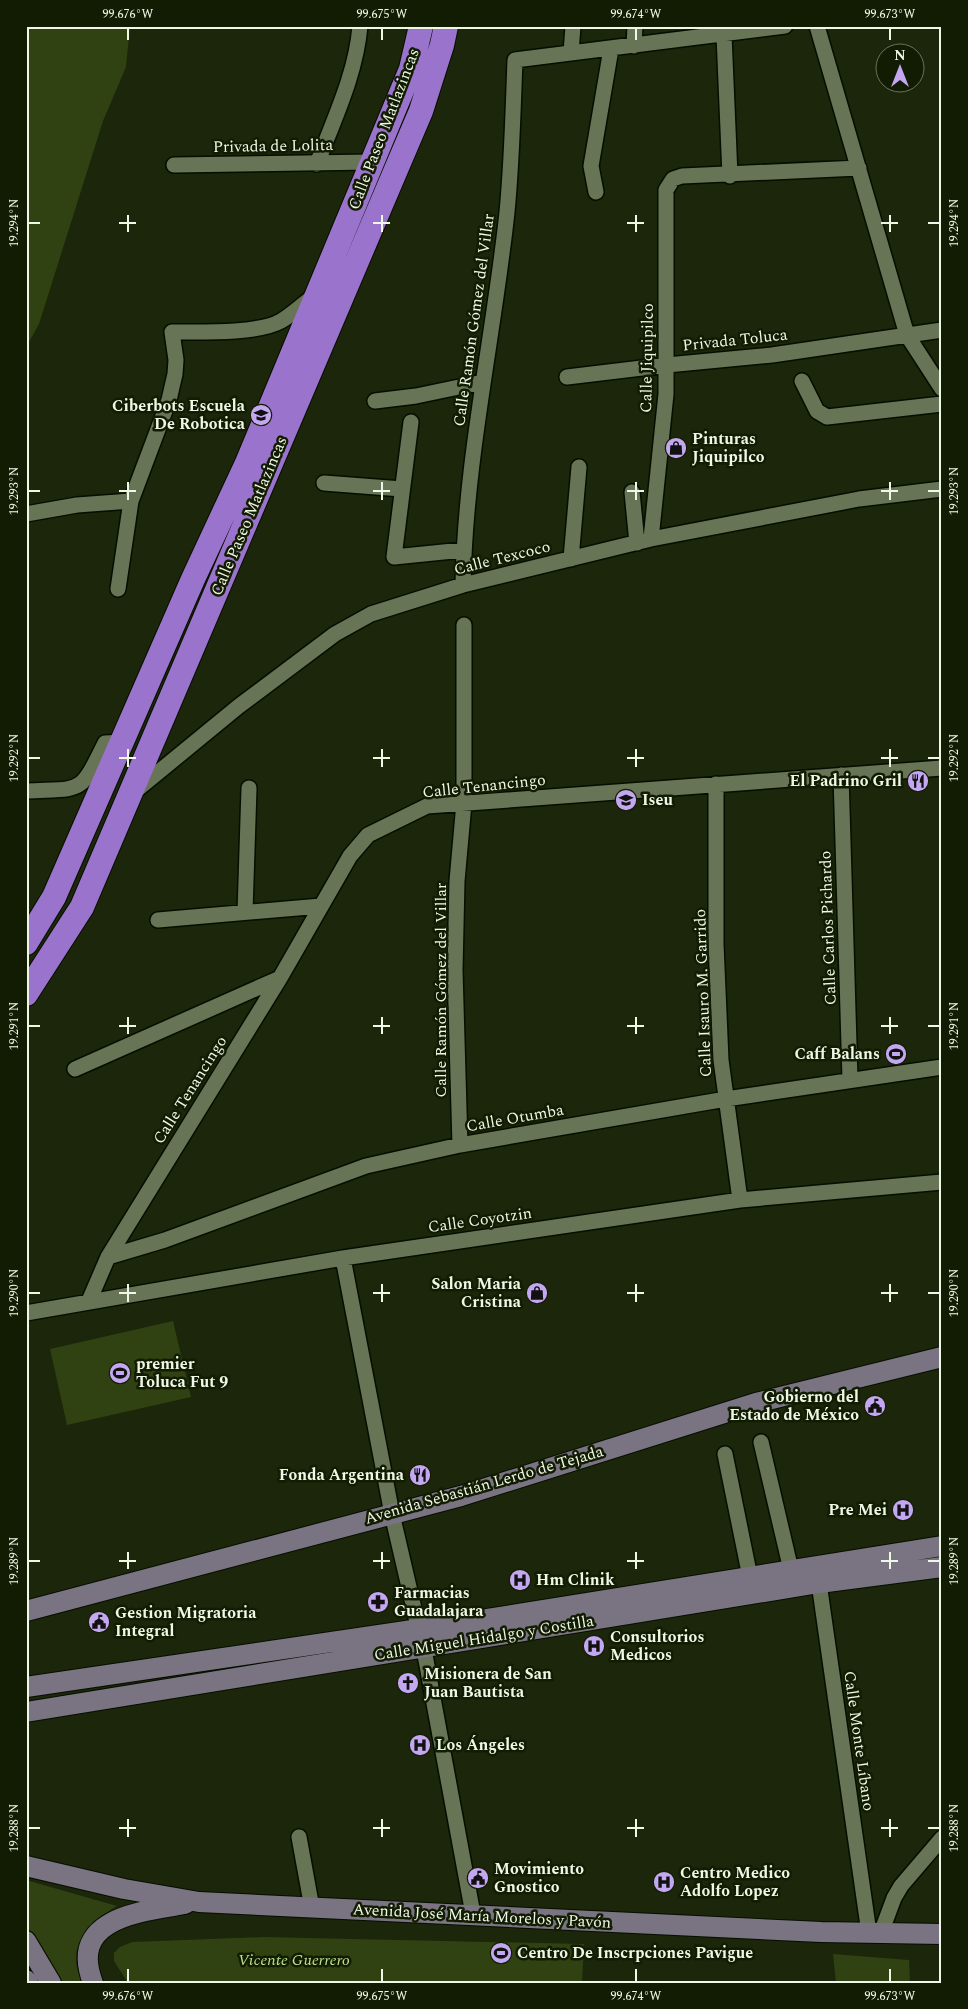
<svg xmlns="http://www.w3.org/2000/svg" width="968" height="2009" font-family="Spectral,serif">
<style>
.green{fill:#304211}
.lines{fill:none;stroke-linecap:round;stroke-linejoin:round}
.minor-casing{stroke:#060e00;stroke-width:18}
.secondary-casing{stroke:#060e00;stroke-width:22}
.trunk-casing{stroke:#060e00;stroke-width:26}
.minor{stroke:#677456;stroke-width:15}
.secondary{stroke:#7a7482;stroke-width:20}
.trunk{stroke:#9a74cc;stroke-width:24}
.ticks{fill:none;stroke:#eff7e6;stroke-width:2}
.labels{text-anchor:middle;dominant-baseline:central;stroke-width:5;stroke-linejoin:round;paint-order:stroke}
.street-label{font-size:16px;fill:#eff7e6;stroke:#121c02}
.poi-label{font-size:16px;font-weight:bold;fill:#eff7e6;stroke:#121c02;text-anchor:start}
.park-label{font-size:16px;font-style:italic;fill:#bbe086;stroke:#121c02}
.neatline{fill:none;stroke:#eff7e6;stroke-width:2}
.ticks-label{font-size:12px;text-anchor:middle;fill:#eff7e6}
</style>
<rect width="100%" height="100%" fill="#1b260a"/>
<!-- green -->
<path class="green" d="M26 26H130L126 67 103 121 39 324 26 347Z
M173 1321 191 1397 67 1425 50 1349Z
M26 1880 117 1906C89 1922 63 1948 83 1983H60L26 1927Z
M264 1937 584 1944 582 1983H128L114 1961V1953L120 1947 132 1942Z
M833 1954 909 1960 910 1983H836Z"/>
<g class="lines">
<!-- minor casing -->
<g class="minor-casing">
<path id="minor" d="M817 26 907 335 942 389
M724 35 730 176
M634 46 635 26
M571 53 573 26
M317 164C334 119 356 74 360 26
M174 165 373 162
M596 192 591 166 611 49
M567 377 667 365 772 355 942 330
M802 381 817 411 827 417 942 404
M375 401 416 396 483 382
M411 422 394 557 463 550
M324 483 402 489
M632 492 637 543
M26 514 77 505 131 501
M651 539 666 394V190L673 179 682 176 859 168
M571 559 579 467
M463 585C465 461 494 335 507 212 512 161 513 111 515 60L785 26
M118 589 131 501 169 400 175 374 176 360 172 332C200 332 258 334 281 321 293 314 304 303 315 295
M841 775 850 1079
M716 784V944L721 1060 740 1200
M26 791C83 788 79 796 105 743L123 742
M133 793 239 706 335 634 371 614 463 585 651 539 859 499 942 489
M245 912 249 788
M158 920 321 906
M75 1069 280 978
M460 1145 455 970 457 881 464 803V625
M108 1257 165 1240 366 1166 460 1145 726 1099 942 1067
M343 1258 392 1514 426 1660 473 1914
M89 1301 108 1257 280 978 350 856 368 835 427 806 942 768
M26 1313 343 1258 740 1200 942 1182
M761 1442 791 1570
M725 1454 750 1577
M819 1583 869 1933
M299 1837 312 1908
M881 1933 894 1898 901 1886 942 1838"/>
</g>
<!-- secondary casing -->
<g class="secondary-casing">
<path id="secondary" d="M26 1611 461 1496 756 1403 942 1357
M26 1687 494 1618 942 1546
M26 1712 819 1583 942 1567
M26 1866 124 1889 199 1902 821 1932 942 1934
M26 1941 51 1983
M26 1980 28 1983
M93 1983C68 1918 139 1912 185 1904"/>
</g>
<!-- trunk casing -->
<g class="trunk-casing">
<path id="trunk" d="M26 943 54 897 193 579 247 463 411 69 421 26
M26 994 82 907 421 111 442 45 446 26"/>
</g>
<!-- minor -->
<use href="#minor" class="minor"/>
<!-- secondary -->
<use href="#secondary" class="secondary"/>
<!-- trunk -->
<use href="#trunk" class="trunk"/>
</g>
<!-- ticks -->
<path class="ticks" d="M128 28V40M382 28V40M636 28V40M890 28V40M128 215V232M382 215V232M636 215V232M890 215V232M28 223H40M119 223H136M373 223H390M627 223H644M881 223H898M928 223H940M128 482V500M382 482V500M636 482V500M890 482V500M28 491H40M119 491H136M373 491H390M627 491H644M881 491H898M928 491H940M128 749V767M382 749V767M636 749V767M890 749V767M28 758H40M119 758H136M373 758H390M627 758H644M881 758H898M928 758H940M128 1017V1034M382 1017V1034M636 1017V1034M890 1017V1034M28 1026H40M119 1026H136M373 1026H390M627 1026H644M881 1026H898M928 1026H940M128 1284V1302M382 1284V1302M636 1284V1302M890 1284V1302M28 1293H40M119 1293H136M373 1293H390M627 1293H644M881 1293H898M928 1293H940M128 1552V1569M382 1552V1569M636 1552V1569M890 1552V1569M28 1561H40M119 1561H136M373 1561H390M627 1561H644M881 1561H898M928 1561H940M128 1819V1837M382 1819V1837M636 1819V1837M890 1819V1837M28 1828H40M119 1828H136M373 1828H390M627 1828H644M881 1828H898M928 1828H940M128 1969V1982M382 1969V1982M636 1969V1982M890 1969V1982"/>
<!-- icons -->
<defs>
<g id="school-disc" transform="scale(1.125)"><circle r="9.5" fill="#c4a7f1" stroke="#121c02"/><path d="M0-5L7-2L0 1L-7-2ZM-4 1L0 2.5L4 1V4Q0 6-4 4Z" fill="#111"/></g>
<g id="shop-disc" transform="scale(1.125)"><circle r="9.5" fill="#c4a7f1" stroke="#121c02"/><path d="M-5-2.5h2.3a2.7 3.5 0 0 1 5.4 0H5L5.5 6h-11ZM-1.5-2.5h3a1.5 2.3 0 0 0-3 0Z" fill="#111"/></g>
<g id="restaurant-disc" transform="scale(1.125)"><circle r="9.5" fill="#c4a7f1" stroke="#121c02"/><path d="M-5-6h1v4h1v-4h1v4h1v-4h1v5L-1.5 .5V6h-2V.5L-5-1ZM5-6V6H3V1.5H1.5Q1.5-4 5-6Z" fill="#111"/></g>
<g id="university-disc" transform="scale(1.125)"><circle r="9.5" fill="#c4a7f1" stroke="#121c02"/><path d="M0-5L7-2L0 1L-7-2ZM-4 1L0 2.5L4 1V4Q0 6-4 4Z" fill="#111"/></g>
<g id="stadium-disc" transform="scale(1.125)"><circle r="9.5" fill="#c4a7f1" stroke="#121c02"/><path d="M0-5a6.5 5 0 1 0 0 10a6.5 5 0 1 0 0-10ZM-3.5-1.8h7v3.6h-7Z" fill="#111"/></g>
<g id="civic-disc" transform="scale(1.125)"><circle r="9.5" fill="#c4a7f1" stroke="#121c02"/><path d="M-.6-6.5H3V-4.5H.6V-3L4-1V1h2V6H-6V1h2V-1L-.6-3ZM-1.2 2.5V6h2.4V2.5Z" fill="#111"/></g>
<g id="hospital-disc" transform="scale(1.125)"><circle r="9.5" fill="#c4a7f1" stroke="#121c02"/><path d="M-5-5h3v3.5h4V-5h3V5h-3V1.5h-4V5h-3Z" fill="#111"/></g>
<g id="pharmacy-disc" transform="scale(1.125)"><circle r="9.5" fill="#c4a7f1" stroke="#121c02"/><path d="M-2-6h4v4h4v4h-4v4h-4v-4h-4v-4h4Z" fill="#111"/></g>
<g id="church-disc" transform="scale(1.125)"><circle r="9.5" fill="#c4a7f1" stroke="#121c02"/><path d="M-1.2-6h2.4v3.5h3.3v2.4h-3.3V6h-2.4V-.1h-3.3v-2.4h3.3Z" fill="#111"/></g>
</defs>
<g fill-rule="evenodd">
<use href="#school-disc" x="261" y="415"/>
<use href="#shop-disc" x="676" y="448"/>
<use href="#restaurant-disc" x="918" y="781"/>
<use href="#university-disc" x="626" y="800"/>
<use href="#stadium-disc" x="896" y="1054"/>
<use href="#shop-disc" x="537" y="1293"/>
<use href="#stadium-disc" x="120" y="1373"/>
<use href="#civic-disc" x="875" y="1406"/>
<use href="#restaurant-disc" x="420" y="1475"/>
<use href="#hospital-disc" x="903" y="1510"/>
<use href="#hospital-disc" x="520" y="1580"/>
<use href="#pharmacy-disc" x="378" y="1602"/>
<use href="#civic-disc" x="99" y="1622"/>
<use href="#hospital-disc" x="594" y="1646"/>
<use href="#church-disc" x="408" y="1683"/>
<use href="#hospital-disc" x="420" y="1745"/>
<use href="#civic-disc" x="478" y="1878"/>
<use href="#hospital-disc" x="664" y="1882"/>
<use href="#stadium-disc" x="501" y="1953"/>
</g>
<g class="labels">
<!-- street labels -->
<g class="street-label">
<text transform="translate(384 129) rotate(-69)">Calle Paseo Matlazincas</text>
<text transform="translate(273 146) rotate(-1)">Privada de Lolita</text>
<text transform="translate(474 320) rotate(-82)">Calle Ramón Gómez del Villar</text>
<text transform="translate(735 340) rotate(-6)">Privada Toluca</text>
<text transform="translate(647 358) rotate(-89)">Calle Jiquipilco</text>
<text transform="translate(249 516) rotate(-67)">Calle Paseo Matlazincas</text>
<text transform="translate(502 558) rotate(-14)">Calle Texcoco</text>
<text transform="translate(484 786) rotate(-6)">Calle Tenancingo</text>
<text transform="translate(828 928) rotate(-92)">Calle Carlos Pichardo</text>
<text transform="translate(441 990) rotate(-90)">Calle Ramón Gómez del Villar</text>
<text transform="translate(703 993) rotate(-92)">Calle Isauro M. Garrido</text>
<text transform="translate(190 1090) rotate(-58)">Calle Tenancingo</text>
<text transform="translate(515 1118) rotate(-10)">Calle Otumba</text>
<text transform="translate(480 1220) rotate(-8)">Calle Coyotzin</text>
<text transform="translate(484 1485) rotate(-16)">Avenida Sebastián Lerdo de Tejada</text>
<text transform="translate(484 1638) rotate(-9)">Calle Miguel Hidalgo y Costilla</text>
<text transform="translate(859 1741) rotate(82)">Calle Monte Líbano</text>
<text transform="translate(482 1916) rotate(3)">Avenida José María Morelos y Pavón</text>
</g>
<!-- poi labels -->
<g class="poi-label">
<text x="245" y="406" text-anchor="end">Ciberbots Escuela<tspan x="245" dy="18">De Robotica</tspan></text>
<text x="692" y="439">Pinturas<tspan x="692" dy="18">Jiquipilco</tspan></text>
<text x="902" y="781" text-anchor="end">El Padrino Gril</text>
<text x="642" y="800">Iseu</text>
<text x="880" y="1054" text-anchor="end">Caff Balans</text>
<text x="521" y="1284" text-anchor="end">Salon Maria<tspan x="521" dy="18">Cristina</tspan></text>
<text x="136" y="1364">premier<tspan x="136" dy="18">Toluca Fut 9</tspan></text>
<text x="859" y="1397" text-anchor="end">Gobierno del<tspan x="859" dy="18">Estado de México</tspan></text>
<text x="404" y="1475" text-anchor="end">Fonda Argentina</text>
<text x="887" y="1510" text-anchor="end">Pre Mei</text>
<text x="536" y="1580">Hm Clinik</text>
<text x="394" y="1593">Farmacias<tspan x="394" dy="18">Guadalajara</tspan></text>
<text x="115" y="1613">Gestion Migratoria<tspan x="115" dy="18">Integral</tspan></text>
<text x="610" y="1637">Consultorios<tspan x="610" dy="18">Medicos</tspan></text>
<text x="424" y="1674">Misionera de San<tspan x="424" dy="18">Juan Bautista</tspan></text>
<text x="436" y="1745">Los Ángeles</text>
<text x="494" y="1869">Movimiento<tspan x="494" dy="18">Gnostico</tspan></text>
<text x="680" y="1873">Centro Medico<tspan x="680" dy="18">Adolfo Lopez</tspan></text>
<text x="517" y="1953">Centro De Inscrpciones Pavigue</text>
</g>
<!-- park labels -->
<g class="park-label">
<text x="294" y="1960">Vicente Guerrero</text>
</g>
</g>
<!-- border -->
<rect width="968" height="2009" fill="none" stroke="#121c02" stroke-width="55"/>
<!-- north arrow -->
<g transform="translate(900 68)"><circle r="24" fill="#121c02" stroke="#6a745d"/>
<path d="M0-4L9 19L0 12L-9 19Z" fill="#c4a7f1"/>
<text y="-8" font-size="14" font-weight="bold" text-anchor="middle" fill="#eff7e6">N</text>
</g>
<rect x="28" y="28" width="912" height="1954" class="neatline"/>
<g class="ticks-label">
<text x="128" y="18">99.676°W</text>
<text x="382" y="18">99.675°W</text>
<text x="636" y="18">99.674°W</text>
<text x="890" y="18">99.673°W</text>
<text transform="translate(14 223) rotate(-90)" y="4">19.294°N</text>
<text transform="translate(954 223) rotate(-90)" y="4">19.294°N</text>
<text transform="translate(14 491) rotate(-90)" y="4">19.293°N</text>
<text transform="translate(954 491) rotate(-90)" y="4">19.293°N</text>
<text transform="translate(14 758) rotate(-90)" y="4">19.292°N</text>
<text transform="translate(954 758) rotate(-90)" y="4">19.292°N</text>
<text transform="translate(14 1026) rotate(-90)" y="4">19.291°N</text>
<text transform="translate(954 1026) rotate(-90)" y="4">19.291°N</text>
<text transform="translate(14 1293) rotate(-90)" y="4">19.290°N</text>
<text transform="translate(954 1293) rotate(-90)" y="4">19.290°N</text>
<text transform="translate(14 1561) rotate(-90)" y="4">19.289°N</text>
<text transform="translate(954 1561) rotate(-90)" y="4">19.289°N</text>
<text transform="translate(14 1828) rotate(-90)" y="4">19.288°N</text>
<text transform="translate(954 1828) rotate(-90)" y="4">19.288°N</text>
<text x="128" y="2000">99.676°W</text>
<text x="382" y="2000">99.675°W</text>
<text x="636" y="2000">99.674°W</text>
<text x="890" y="2000">99.673°W</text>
</g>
</svg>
